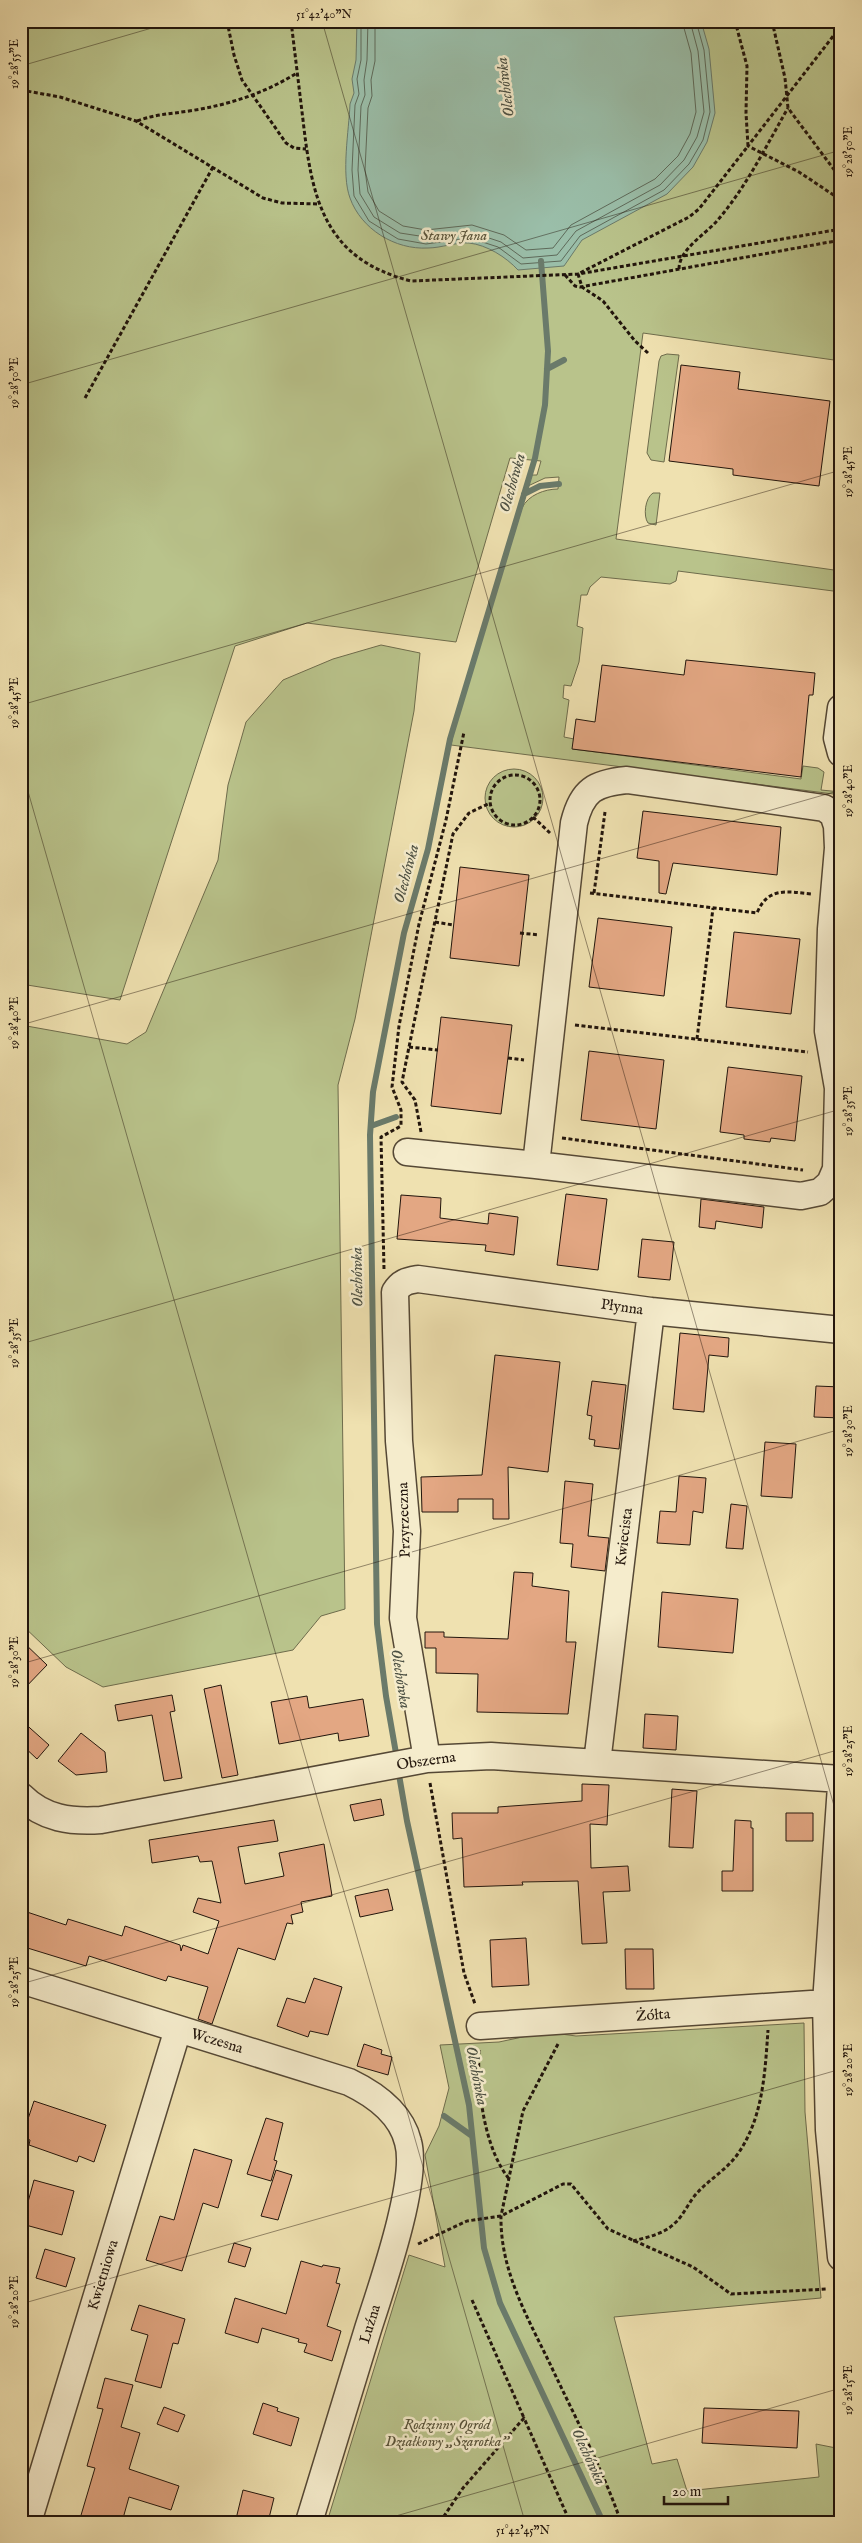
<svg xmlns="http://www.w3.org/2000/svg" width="862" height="2543" font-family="'IM FELL English',serif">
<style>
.green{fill:#b9c38b;stroke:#6e6c4c}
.water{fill:#9abea9;stroke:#6a7a6a}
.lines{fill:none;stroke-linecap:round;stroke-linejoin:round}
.shore{stroke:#5e6a5a;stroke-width:1}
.stream{stroke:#6a7a6a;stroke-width:6}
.building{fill:#e3a783;stroke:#22150c}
.minor-casing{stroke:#554835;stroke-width:29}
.path{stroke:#22150c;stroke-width:3;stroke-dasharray:4 2.5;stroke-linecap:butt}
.minor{stroke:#f5eccc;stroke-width:26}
.ticks{fill:none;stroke:#22150c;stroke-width:1;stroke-opacity:0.45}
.labels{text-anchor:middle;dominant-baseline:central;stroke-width:5;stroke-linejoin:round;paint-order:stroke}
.park-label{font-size:15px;font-style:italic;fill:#575238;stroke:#f5eccc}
.street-label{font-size:15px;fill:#22150c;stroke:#f5eccc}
.water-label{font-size:16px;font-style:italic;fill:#4c5043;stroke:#f5eccc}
.neatline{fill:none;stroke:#22150c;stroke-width:2}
.ticks-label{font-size:12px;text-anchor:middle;fill:#22150c}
</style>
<rect width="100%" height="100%" fill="#efe1b0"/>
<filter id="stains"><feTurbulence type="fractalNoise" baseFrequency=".004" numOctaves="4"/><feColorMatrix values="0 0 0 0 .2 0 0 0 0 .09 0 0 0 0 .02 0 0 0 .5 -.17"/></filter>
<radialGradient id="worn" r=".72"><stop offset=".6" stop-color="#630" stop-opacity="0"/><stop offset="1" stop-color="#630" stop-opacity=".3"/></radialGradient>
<!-- green -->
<path class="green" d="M21 21H841V361L643 333 616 539 841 571V592L678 571 676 581 670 584 601 577 590 587 587 595H581L577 626 583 628 579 662 571 686 564 685 563 698 569 700 564 737 574 739 573 749 801 779 803 766 818 768 824 772 821 790 841 792V795L451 745 458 711 522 508C528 495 545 489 558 489L559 477 545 478 528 486 532 475H537L541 461 510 458 456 642 307 623 235 646 120 1000 21 984Z
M667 354 679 355 664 462 651 460 647 453 659 361 661 356Z
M653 493H660L656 525 648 523C643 516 645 498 653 493Z
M381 645 420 653 414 711 355 1019 338 1085 345 1609 321 1616 293 1650 103 1687 66 1667 21 1624V1025L127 1044 146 1032 218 860 228 785 246 722 283 680 333 659Z
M485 798a29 29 0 1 1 58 0a29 29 0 1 1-58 0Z
M804 2023 805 2112 821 2298 614 2317 652 2464 677 2459 687 2491 819 2477 816 2444 836 2448 841 2481V2522H327L409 2255 445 2267 425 2155 439 2126 449 2088 440 2045 499 2042 546 2032 576 2036Z"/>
<!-- water -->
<path class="water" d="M357 21H701L709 49 715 113 707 142 693 167 667 194 582 240 564 266 518 270C506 257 487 245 469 243 456 242 441 248 428 248 395 250 361 229 350 198 341 174 349 130 350 104L354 93 352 79 356 60Z"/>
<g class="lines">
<!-- shore -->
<path class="shore" d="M361 21V60L357 79 359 94 355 105 352 170 354 196 369 221 398 239 426 244 470 238 498 247 521 264 561 261 580 236 664 190 689 164 703 140 710 112 704 50 696 21
M368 21 367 60 364 80 365 95 361 106 358 170 360 194 374 217 400 233 426 237 471 232 501 242 523 258 557 255 576 231 660 185 684 160 697 137 704 112 698 51 690 21
M375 21V61L371 80 372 96 368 108 365 170 368 192 379 211 403 226 426 230 472 225 504 235 526 250 553 248 571 225 655 179 678 156 690 134 696 112 691 53 682 21"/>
<!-- stream -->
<path class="stream" d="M547 369 564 360
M524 494 540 486 559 484
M371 1126 396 1117
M397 1759 386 1696 377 1624 370 1135 373 1092 404 933 428 849 450 739 535 458 545 405 548 351 541 261
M398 1769 407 1821 469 2105 484 2248 500 2303 603 2522
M444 2116 472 2136"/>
</g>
<!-- building -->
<path class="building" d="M681 365 740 372 738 389 830 401 819 486 733 475V469L669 461Z
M686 660 815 673 813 695H809L801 777 572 749 576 719 595 722 602 665 684 675Z
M643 811 781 827 777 875 673 863 666 894 659 893V861L637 858Z
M460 867 529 875 519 966 450 958Z
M598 918 672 927 664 996 589 987Z
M734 932 800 939 791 1014 726 1007Z
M441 1017 512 1025 501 1114 431 1106Z
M589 1051 664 1060 656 1129 581 1120Z
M728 1067 802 1076 795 1141 771 1138 770 1142 744 1139V1135L720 1132Z
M566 1194 607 1199 598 1270 557 1265Z
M401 1195 441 1198 440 1218 488 1224 489 1213 518 1217 514 1255 485 1251 486 1245 397 1239Z
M701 1199 764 1207 762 1228 716 1221 715 1229 699 1227Z
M642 1239 674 1242 670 1280 638 1277Z
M680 1333 729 1338 728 1357 709 1355 704 1412 673 1409Z
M495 1355 560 1362 548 1472 508 1467 509 1519H493V1499H458V1512H422L421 1477 482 1475Z
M592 1381 626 1385 619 1449 594 1446 595 1440 589 1439 592 1416 587 1415Z
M816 1386 841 1387V1418L814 1417Z
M765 1442 796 1444 792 1498 761 1496Z
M679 1476 706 1478 703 1513 693 1511 690 1545 657 1543 660 1511 676 1512Z
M565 1481 593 1484 588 1536 609 1538 605 1571 571 1567 573 1544 560 1543Z
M731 1504 747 1506 743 1549 726 1548Z
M514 1572 533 1573 532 1586 569 1591 566 1642H576L568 1714 477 1712 478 1674 436 1673V1648H425V1632H444V1637L508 1639Z
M662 1592 738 1599 733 1653 658 1647Z
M21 1640 47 1665 21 1692Z
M221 1685 238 1775 222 1778 204 1689Z
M172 1695 175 1711 170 1712 182 1778 164 1781 152 1715 118 1721 115 1705Z
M307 1696 309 1708 363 1699 369 1736 339 1741 338 1733 279 1744 271 1702Z
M645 1714 678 1716 676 1750 643 1748Z
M21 1720 49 1745 37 1759 21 1744Z
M81 1733 105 1752 107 1772 76 1775 58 1761Z
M582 1784 609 1785 607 1825 590 1824 591 1868 628 1866 630 1891 603 1892 607 1943 582 1944 578 1881 522 1882 523 1885 464 1887 462 1838 453 1839 452 1813H498V1807L582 1801Z
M672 1789 697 1791 693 1848 669 1847Z
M381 1799 384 1815 354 1821 350 1805Z
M786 1813H813V1841H786Z
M274 1820 278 1841 238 1847 245 1884 284 1876 279 1853 324 1844 332 1896 301 1902 303 1912 291 1915 293 1924 287 1923 275 1960 238 1948 212 2024 198 2019 208 1987 168 1976 166 1981 89 1956 86 1966 21 1946V1910L66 1925 68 1919 122 1936 125 1926 180 1945 181 1951 183 1945 208 1954 219 1921 193 1912 198 1898 221 1903 212 1861 200 1862 198 1856 152 1863 149 1840Z
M735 1820 751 1821V1828H753V1891H722V1871H733Z
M388 1889 393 1910 360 1917 355 1896Z
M526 1938 529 1985 492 1987 490 1940Z
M625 1949H653L654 1989H626Z
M314 1978 342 1987 328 2035 310 2031 308 2037 277 2026 287 1998 305 2003Z
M364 2044 382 2050 381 2054 392 2057 388 2075 357 2066Z
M34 2101 106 2125 94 2162 79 2156 77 2162 29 2145 30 2140 22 2137Z
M266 2118 283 2123 274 2160 277 2161 271 2181 247 2174Z
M194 2149 232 2160 218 2208 203 2203 182 2271 146 2260 160 2216 174 2220Z
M276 2170 292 2175 278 2220 261 2216Z
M34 2180 74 2191 62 2235 22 2224Z
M234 2243 251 2248 245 2267 228 2262Z
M45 2249 75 2258 66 2287 36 2278Z
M301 2261 322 2267 323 2265 340 2268 336 2283 340 2284 327 2326 341 2331 332 2361 304 2352 307 2344 298 2342 299 2339 262 2328 258 2343 225 2333 235 2298 286 2314Z
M139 2305 185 2319 178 2344 173 2343 161 2388 135 2381 148 2335 131 2330Z
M105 2378 133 2385 121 2427 140 2433 129 2469 179 2486 171 2510 129 2497 122 2522H79L95 2468 87 2466 103 2409 97 2408Z
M263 2403 278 2408 277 2411 299 2418 291 2446 253 2434Z
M164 2407 185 2415 178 2432 157 2424Z
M704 2408 799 2411 797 2448 702 2443Z
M243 2490 274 2498 268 2522H247L236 2519Z"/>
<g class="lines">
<!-- minor casing -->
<g class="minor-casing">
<path id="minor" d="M841 708 837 738 841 753
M627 780 824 808 833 814 837 826 838 848 831 929 828 1031 838 1088 836 1169 830 1183 820 1192 801 1196 536 1165 574 823C582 790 595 783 627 780Z
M407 1152 536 1165
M427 1759 403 1618 407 1531 399 1441 395 1292C401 1282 407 1281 418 1279L651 1311 841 1330
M597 1763 651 1311
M841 1786 826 2003 829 2130 841 2257
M21 1796C44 1819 71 1822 101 1820L427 1759 491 1756 841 1779
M21 1980 349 2082C374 2094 401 2113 408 2142 419 2181 381 2288 368 2329 348 2394 328 2458 309 2522
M480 2026 826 2003
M28 2522 178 2029"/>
</g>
<!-- path -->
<path class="path" d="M227 21 234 55 242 80 286 143 294 148 306 149
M291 21C295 54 299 87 303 120 312 199 324 259 411 281L578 274 841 229
M772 21 785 78 788 108 841 179
M841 26 748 146 799 172 841 200
M21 90 60 97 136 121 263 198 282 203 318 204
M137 121C156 114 170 114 189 111 228 105 263 94 297 73
M679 269C679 250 704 235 716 222 746 188 766 146 788 108
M565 275 575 286 580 287 841 240
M648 353 635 341 603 301 582 287 578 274 689 217 699 209 748 146 746 113 747 66 735 21
M85 398 213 167
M490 800a25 25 0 1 1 50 0a25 25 0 1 1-50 0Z
M533 817 550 833
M590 893 757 913C768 886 788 892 812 894
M594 893 605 812
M435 922 453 925
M520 933 539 935
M575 1025 808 1052
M697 1039 713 908
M409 1047 438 1050
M508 1058 524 1060
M421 1132 415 1100 402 1082 409 1047 453 834 469 813 490 803
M562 1138 803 1170
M384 1269 381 1137 401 1126V1110L392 1087 399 1026 419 924 446 820 464 732
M430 1783 464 1973 475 2004
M558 2044 523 2111 501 2216C500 2271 528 2318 551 2366 575 2417 602 2468 621 2522
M479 2050C477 2089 484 2149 510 2180
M633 2241C648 2237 664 2234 675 2223 684 2215 689 2201 698 2192 710 2179 726 2170 737 2155 763 2119 765 2073 768 2030
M418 2244 467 2221 501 2216 563 2184H571L608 2229 693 2267 731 2294 828 2289
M472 2300 524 2418
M440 2522 463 2488 524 2418 570 2522"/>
<!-- minor -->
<use href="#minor" class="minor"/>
</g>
<!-- ticks -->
<path class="ticks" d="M322 21 841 1830M837 21 841 35M21 66 176 21M21 385 841 150M21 705 841 470M21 767 525 2522M21 1025 841 790M21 1344 841 1109M21 1664 841 1429M21 1984 841 1749M21 2304 841 2069M375 2522 841 2388"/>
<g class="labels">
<!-- park labels -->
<g class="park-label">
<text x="454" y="235">Stawy Jana</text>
<text x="447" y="2424">Rodzinny Ogród<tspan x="447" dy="17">Działkowy „Szarotka”</tspan></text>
</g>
<!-- street labels -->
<g class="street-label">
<text transform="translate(622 1307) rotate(8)">Płynna</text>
<text transform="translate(404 1520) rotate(-92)">Przyrzeczna</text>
<text transform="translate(624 1537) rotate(-83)">Kwiecista</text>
<text transform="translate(426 1761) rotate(-8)">Obszerna</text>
<text transform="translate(653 2015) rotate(-4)">Żółta</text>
<text transform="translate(217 2041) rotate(17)">Wczesna</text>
<text transform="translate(103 2275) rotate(-73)">Kwietniowa</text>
<text transform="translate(370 2324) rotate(-73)">Luźna</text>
</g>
<!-- water labels -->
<g class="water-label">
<text transform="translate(506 87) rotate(-97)">Olechówka</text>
<text transform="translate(513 483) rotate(-74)">Olechówka</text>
<text transform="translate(407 874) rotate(-75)">Olechówka</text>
<text transform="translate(358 1277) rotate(-91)">Olechówka</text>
<text transform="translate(400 1679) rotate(81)">Olechówka</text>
<text transform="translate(476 2076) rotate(79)">Olechówka</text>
<text transform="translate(588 2457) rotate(65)">Olechówka</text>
</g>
</g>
<!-- margin -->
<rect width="862" height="2543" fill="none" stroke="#efe1b0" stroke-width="55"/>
<!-- scale -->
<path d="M664 2496v8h64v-8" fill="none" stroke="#22150c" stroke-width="2.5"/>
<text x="672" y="2496" font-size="15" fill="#22150c" stroke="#f5eccc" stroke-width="4" paint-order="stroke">20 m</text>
<rect x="28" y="28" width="806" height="2488" class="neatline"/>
<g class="ticks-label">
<text x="324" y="18">51°42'40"N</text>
<text transform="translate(14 64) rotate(-90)" y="4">19°28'55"E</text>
<text transform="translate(848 152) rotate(-90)" y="4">19°28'50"E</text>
<text transform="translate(14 383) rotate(-90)" y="4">19°28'50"E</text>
<text transform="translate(848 472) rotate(-90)" y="4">19°28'45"E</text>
<text transform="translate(14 703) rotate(-90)" y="4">19°28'45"E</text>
<text transform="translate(848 791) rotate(-90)" y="4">19°28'40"E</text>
<text transform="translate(14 1023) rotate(-90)" y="4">19°28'40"E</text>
<text transform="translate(848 1111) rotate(-90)" y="4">19°28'35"E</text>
<text transform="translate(14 1343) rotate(-90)" y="4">19°28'35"E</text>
<text transform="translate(848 1431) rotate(-90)" y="4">19°28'30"E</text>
<text transform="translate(14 1662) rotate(-90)" y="4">19°28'30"E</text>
<text transform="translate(848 1751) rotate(-90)" y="4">19°28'25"E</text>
<text transform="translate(14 1982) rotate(-90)" y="4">19°28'25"E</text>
<text transform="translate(848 2070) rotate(-90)" y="4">19°28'20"E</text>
<text transform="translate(14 2302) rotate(-90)" y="4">19°28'20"E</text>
<text transform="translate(848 2390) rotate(-90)" y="4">19°28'15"E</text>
<text x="523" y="2534">51°42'45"N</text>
</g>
<rect width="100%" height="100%" filter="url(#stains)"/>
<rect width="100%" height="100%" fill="url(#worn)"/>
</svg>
